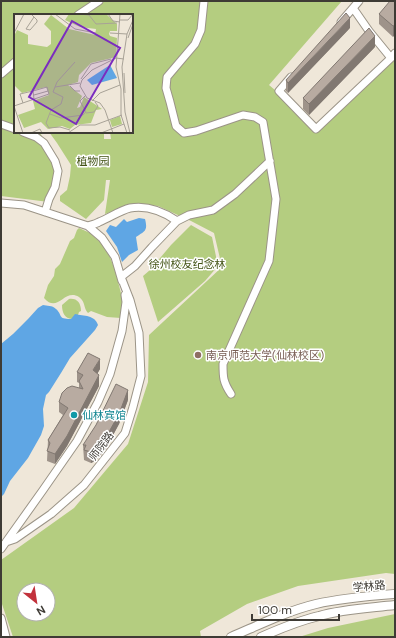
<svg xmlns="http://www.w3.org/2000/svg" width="396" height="638" font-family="'DM Sans','Noto Sans SC',sans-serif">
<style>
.green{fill:#b4cd80;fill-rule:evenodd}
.water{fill:#5fa6e4}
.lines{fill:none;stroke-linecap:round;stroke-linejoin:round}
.minor-casing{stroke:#9b9487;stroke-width:9}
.major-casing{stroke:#9b9487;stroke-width:10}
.minor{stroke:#fff;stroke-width:7}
.major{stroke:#fff;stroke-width:8}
.wall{fill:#9e938a}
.shaded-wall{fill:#817871}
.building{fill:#b8aba1;stroke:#817871}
.education-dot{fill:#8d6e63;stroke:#fff;stroke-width:1.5}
.culture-dot{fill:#0f9aa8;stroke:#fff;stroke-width:1.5}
.labels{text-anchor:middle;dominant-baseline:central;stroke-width:3;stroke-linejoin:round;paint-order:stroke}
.park-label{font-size:11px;fill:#435416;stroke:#fff}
.education-label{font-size:11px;fill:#785e54;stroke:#fff;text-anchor:start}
.culture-label{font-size:11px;fill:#0d838f;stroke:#fff;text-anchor:start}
.street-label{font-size:11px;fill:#3e3b35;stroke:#fff}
.inset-road{fill:none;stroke:#a8a297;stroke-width:1}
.view{fill:#7b2cbf;fill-opacity:0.15;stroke:#7b2cbf;stroke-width:2}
.inset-edge{fill:none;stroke:#3e3b35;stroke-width:2}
</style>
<rect width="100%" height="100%" fill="#efe7d9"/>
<!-- green -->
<path class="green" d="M1 1H342L269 85 319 127 395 57V574L386 573 298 586 247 604 200 631 201 637H13L1 601V560L74 508 128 444 148 382 149 335 222 267 214 233 191 221 158 206 135 204 105 214 110 180H106L104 200 86 219 60 201V196L67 190 70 176 71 165 57 143 49 132H104V139H111L110 132H132V15H15V132H40L56 167 49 202 1 196ZM24 590H48V614H24Z
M191 225 212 237 218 266 205 281 158 322 143 276 150 270 171 245Z
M79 228 90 233 101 243 110 257 115 270 123 301 121 318 107 317 91 311 88 313C83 308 86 302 79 297 64 288 58 314 44 298L48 285 54 276 55 269 60 264 70 241 74 238 77 230Z
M69 299C77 298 81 303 81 311L79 312 78 315 73 319C65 319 62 313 62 305Z
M395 614V637H299L328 628Z"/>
<!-- water -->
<path class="water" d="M139 218 145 219C148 231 145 231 136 237L138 250 129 255 122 262 117 247 106 231 110 225 116 227 124 219 127 222Z
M43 305C47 306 52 305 56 309 63 315 57 319 71 319L75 314C84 316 95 315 98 325L95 330 70 358 61 373 49 392 46 395 43 409 44 426 41 435 28 458 10 481 4 494 1 497V344L13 334 28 319 38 308Z"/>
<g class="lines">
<!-- minor casing -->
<g class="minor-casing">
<path id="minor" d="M204 1 201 30 195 44 167 77 166 88 170 102 176 126 184 133 196 131 243 115 255 117 263 122 276 199 269 261 223 364C223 377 223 382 231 394
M353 8 369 31 391 58 395 53
M78 15 99 1
M341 22 359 1
M1 74 15 62
M291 77 279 91 316 129 391 58
M1 124 15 129
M23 132 36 137 44 143 55 161 58 171 55 187 49 199 45 212
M1 203 24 205 88 226 102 238 115 257 122 281
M88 226C91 225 96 224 99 222 109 218 121 210 130 208 147 205 164 212 177 221
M6 542 15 539 51 514 84 485 125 433 133 407 141 376 139 333 130 300 121 277 135 266 152 247 177 221 189 215 213 210 235 194 270 161
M1 549 43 490 77 441 98 402 110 374 122 331 126 302 125 295
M1 618 6 637"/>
</g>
<!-- major casing -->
<g class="major-casing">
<path id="major" d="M231 637C259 625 287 611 316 604 342 598 369 596 395 594
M261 637C279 629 298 621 319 616 343 609 369 608 395 605"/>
</g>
<!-- minor -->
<use href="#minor" class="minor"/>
<!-- major -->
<use href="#major" class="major"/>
</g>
<!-- wall -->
<path class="wall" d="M395 1 393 37 379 24V14Z
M350 28 288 93 286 91V80Z
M375 47 309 115 303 109V98Z
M100 369 97 374 99 386 67 446 55 464 47 461 48 440 63 415 59 412V402L79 388V383L77 382V372Z
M128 400 119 424 105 450 95 461 91 463 84 460 83 445Z"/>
<!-- shaded-wall -->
<path class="shaded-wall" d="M350 18V28L288 93V83Z
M395 25V35L393 37V26Z
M375 36V47L309 115V104Z
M100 359V369L93 381V370Z
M99 375V386L67 446 55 464V454Z
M128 390V400L119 424 105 450 95 461 91 463V452Z"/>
<!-- building -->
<path class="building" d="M390 1H395V25L393 26 379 14Z
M346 13 350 18 288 83 286 80Z
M369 28 375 36 309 104 303 98Z
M88 353 100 359 93 370 99 375 67 436 55 454 47 451 50 443 48 440 68 408 59 402 62 393 67 388 72 386 83 389 79 381 83 375 77 372Z
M116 384 128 390 119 414 105 439 95 450 91 452 84 450 86 445H83L96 425Z"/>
<!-- markers -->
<circle class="education-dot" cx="198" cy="355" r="4"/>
<circle class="culture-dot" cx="74" cy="415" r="4"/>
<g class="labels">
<!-- park labels -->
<g class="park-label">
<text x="93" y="161">植物园</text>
<text x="187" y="264">徐州校友纪念林</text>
</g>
<!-- education labels -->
<g class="education-label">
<text x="206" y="355">南京师范大学(仙林校区)</text>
</g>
<!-- culture labels -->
<g class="culture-label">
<text x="82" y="415">仙林宾馆</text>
</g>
<!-- street labels -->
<g class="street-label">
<text transform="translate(101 446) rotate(-53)">师院路</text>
<text transform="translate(369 586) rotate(-5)">学林路</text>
</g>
</g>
<!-- overview -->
<g transform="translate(14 14)">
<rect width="119" height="119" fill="#efe7d9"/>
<path d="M55 0H92L103 10V17H96L95 20 96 22 103 24 102 43 77 49 65 61 64 68 54 71 68 82 63 94 66 93 70 83 88 95 82 96 77 109 61 111 56 115 48 112 34 115 27 108 10 114 4 101 21 95 19 87 35 81 32 73 8 79 0 71V22L3 16 14 21V30L33 33 37 30V17L30 10 37 1 55 15 81 21 82 15 66 13 51 6ZM106 102 108 110 98 113 96 106Z" fill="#b4cd80"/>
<path d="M96 51 103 64 78 71 73 66Z" fill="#5fa6e4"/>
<path class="inset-road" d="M17 0 23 6V8L16 16 12 15 20 3M41 0 61 15 82 19M64 0 75 1 82 10 103 9M94 0 99 7 106 8M106 0 102 53 107 75V101L113 119M106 6H114L119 0M0 19 10 0M96 19 113 20M114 24 119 10M110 59 111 79M67 65 77 50 97 45M56 72 61 77H66M41 73 66 69M20 81 34 77M78 87 86 79 106 71M9 89 6 80 19 77 20 85M72 99 80 98 84 92 81 88M36 100 47 104 69 101 72 98 66 87 71 82M56 116 46 113 35 114 32 109 37 96 47 90 49 83 39 78 43 68 61 48M9 119 0 92 35 80 33 73 19 77M17 119 26 115 28 119M54 119 66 111H81L108 101M87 119 110 110M99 119 91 96 86 89 73 84 66 72 68 66 78 56 102 44 110 45M116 119 111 98 108 53 113 20 119 6"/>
<path class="view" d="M58 7 106 34 62 110 15 83Z"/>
<rect width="119" height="119" class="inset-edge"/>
</g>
<!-- border -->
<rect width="396" height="638" fill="none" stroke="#3e3b35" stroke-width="4"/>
<!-- north arrow -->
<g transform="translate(36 602) rotate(150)"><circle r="19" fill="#ffffff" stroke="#b2b1ae"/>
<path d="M0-3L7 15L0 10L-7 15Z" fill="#c2323c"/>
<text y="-6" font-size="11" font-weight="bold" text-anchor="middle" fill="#3e3b35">N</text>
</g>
<!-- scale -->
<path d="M252 614v6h87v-6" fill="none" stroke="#3e3b35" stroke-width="2"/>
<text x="258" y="614" font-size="12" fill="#3e3b35" stroke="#ffffff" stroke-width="3" paint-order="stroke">100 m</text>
</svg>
